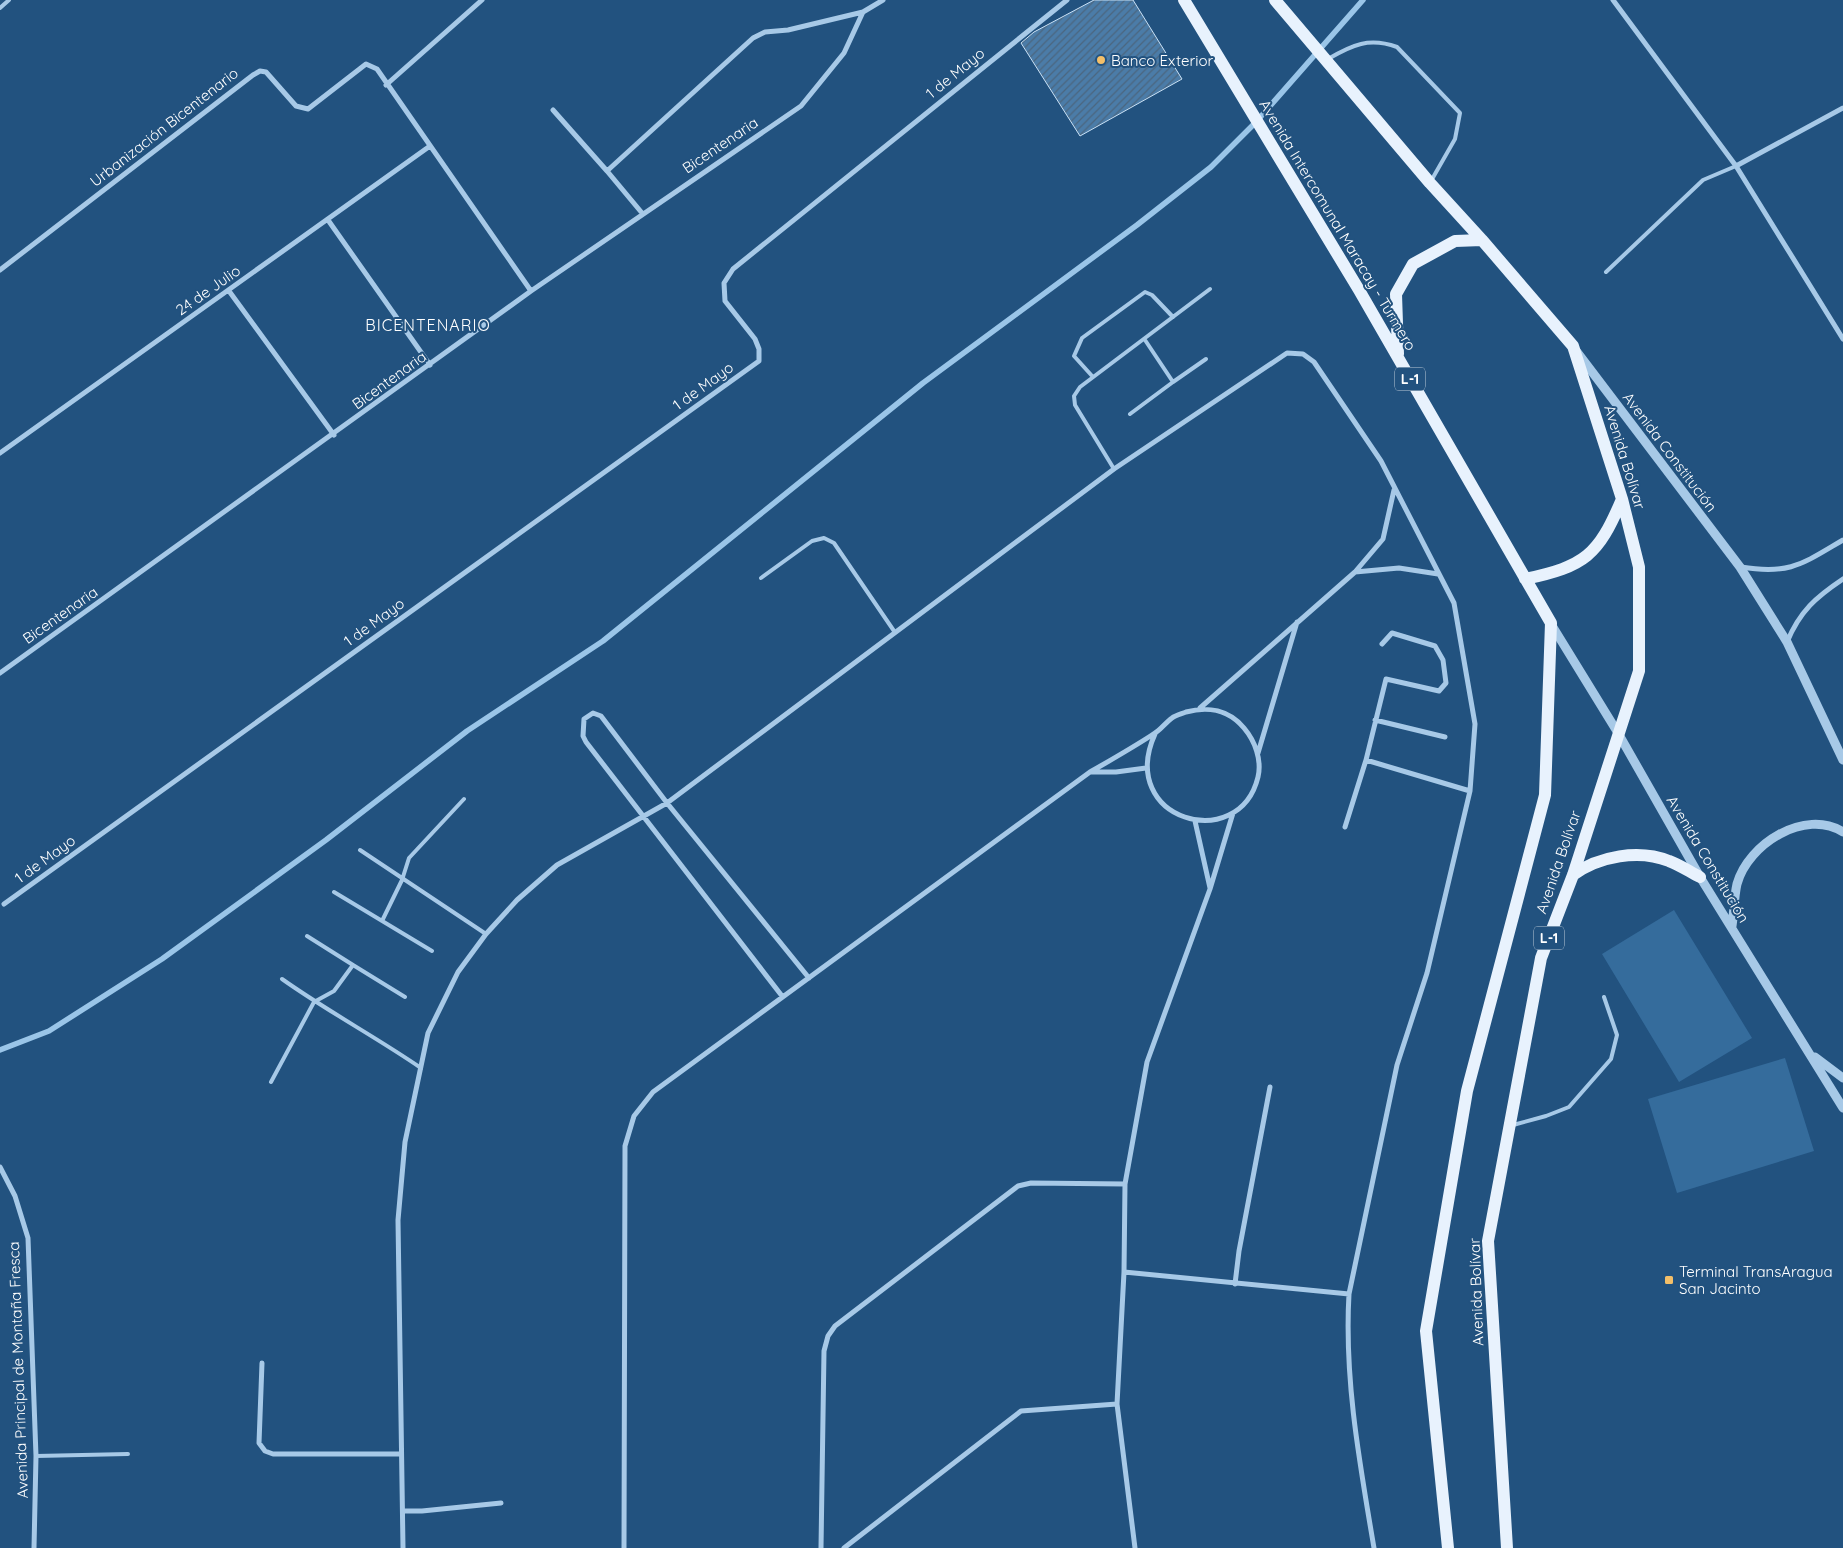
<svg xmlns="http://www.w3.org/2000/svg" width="1843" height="1548" font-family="Quicksand,sans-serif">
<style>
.park{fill:#356c9c}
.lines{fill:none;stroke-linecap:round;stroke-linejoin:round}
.stream{stroke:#9ac5e8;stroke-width:5.5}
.building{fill:url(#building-hatch);stroke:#cae1f5}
.service{stroke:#a7c9e7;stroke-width:4}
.minor{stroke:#a7c9e7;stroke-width:5}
.tertiary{stroke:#a7c9e7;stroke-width:9}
.primary{stroke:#e8f2fd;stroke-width:12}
.poi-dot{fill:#f3bf69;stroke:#22527f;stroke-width:2}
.labels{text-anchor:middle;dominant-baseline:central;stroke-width:4;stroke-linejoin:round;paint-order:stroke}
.shield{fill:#22527f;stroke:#bdcbd9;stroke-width:1}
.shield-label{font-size:14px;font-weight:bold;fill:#fff}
.poi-label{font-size:15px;fill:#fff;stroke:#22527f;text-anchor:start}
.street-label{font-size:15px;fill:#fff;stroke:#22527f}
.neighbourhood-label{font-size:16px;letter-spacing:1px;fill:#fff;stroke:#22527f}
</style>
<defs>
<pattern id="building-hatch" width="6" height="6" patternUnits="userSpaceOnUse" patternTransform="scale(1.25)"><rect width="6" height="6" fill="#4b7ca8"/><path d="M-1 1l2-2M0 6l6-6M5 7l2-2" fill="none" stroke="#4b667f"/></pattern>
</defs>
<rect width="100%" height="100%" fill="#22527f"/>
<!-- park -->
<path class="park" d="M1674 910 1752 1038 1679 1082 1602 954Z
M1785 1058 1814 1151 1677 1193 1648 1099Z"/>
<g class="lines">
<!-- stream -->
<path class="stream" d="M0 1050 49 1031 162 959 326 840 467 731 603 641 923 383 1137 225 1211 167 1256 122 1363 0"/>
</g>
<!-- building -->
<path class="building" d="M1094 0H1133L1182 79 1080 136 1021 43 1034 32Z"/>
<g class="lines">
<!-- service -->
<path class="service" d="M0 8 9 0
M1328 59C1352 45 1369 37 1397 47L1460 113 1455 139 1431 181
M1606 272 1703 180 1736 166
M1093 377 1074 356 1082 338 1145 292 1152 295 1173 317
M1173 382 1206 359
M1130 414 1173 382 1145 340
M1114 469 1075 405 1074 396 1080 387 1210 289
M761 578 812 541 824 538 834 543 894 631
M360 850 486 934
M334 892 432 951
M382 921 402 880 409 858 464 799
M307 936 353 965
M282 979C327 1011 376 1037 421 1068
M271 1082 314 1002 334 991 353 965 405 997
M1513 1125 1546 1116 1569 1107 1611 1059 1617 1035 1604 997
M36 1456 128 1454"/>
<!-- minor -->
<path class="minor" d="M1613 0 1736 166 1843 339
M386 85 482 0
M553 110 607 171
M1736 166 1843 108
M642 213 607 171 753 38 765 32 788 30 863 12 883 0
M328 220 430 365
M0 270 253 75 260 71 266 72 296 106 308 109 366 64 377 69 531 291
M229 291 334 435
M0 453 430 146
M1741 567C1790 575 1802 564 1843 540
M1355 572 1383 539 1394 490
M1787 642C1800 611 1816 597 1843 579
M0 673 531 291 801 106 844 53 863 12
M1200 708 1355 572 1399 568 1438 574
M1375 720 1445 737
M1258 753 1297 622
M1366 760 1386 679 1439 691 1446 683 1443 660 1435 646 1392 633 1382 644
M1091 772H1116L1146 768
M1195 821 1210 888
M1345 827 1366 760 1470 791
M4 904 759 361V349L755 339 725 301 724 283 733 269 1067 0
M782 996 586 742 583 736 584 719 593 713 601 716 667 803 809 978
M0 1167 15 1196 28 1238 36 1456 34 1548
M1124 1272 1349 1294
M1235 1284 1239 1251 1270 1087
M262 1363 259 1443 265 1451 273 1454H401
M404 1511H422L501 1503
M403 1548 398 1220 405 1142 428 1033 458 972 486 934 517 900 557 865 667 803 1114 469 1287 353 1303 354 1314 362 1381 461 1454 603 1475 724 1470 791 1427 973 1397 1065 1349 1294C1344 1379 1360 1465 1374 1548
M624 1548 625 1146 634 1116 653 1092 1090 772C1111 760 1132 748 1152 735 1160 731 1165 723 1172 718 1176 715 1181 714 1186 712 1208 706 1229 710 1244 728 1255 741 1262 760 1258 777 1239 855 1116 820 1155 734
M821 1548 824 1351 828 1336 835 1326 1018 1186 1031 1183 1125 1184
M844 1548 1021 1411 1117 1404
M1135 1548 1117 1404 1124 1272 1125 1184 1147 1062 1210 889 1233 813"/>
<!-- tertiary -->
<path class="tertiary" d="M1577 352 1740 567 1787 642 1843 760
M1551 624 1618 733 1700 877 1843 1108
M1732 926C1734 913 1734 897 1737 884 1748 844 1805 808 1843 832
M1815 1057 1843 1078"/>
<!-- primary -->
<path class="primary" d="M1184 0 1359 290 1551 623 1545 795 1467 1091 1426 1331 1448 1548
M1275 0 1430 183 1482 240 1573 346 1622 499 1639 567V671L1573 875 1541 958 1488 1241 1507 1548
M1398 354 1396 294 1413 264 1455 241 1482 240
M1525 579C1585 566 1598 556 1622 499
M1573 875C1599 856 1639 849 1669 861 1680 865 1690 872 1700 877"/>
</g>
<!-- markers -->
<g class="poi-dot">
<circle cx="1101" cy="60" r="5"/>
<rect x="1664" y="1275" width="10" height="10" rx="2.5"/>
</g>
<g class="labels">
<!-- shield labels -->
<g class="shield">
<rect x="1395" y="367.5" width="30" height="23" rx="4"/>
<rect x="1534" y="926.5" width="30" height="23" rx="4"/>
</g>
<g class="shield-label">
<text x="1410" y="379">L-1</text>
<text x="1549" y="938">L-1</text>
</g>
<!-- poi labels -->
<g class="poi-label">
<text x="1111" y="60">Banco Exterior</text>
<text x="1679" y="1271">Terminal TransAragua<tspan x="1679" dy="17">San Jacinto</tspan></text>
</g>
<!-- street labels -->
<g class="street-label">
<text transform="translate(955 73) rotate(-39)">1 de Mayo</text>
<text transform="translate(164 127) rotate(-38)">Urbanización Bicentenario</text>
<text transform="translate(720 145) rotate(-34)">Bicentenaria</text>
<text transform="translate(1338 225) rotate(59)">Avenida Intercomunal Maracay - Turmero</text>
<text transform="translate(208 290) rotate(-35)">24 de Julio</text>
<text transform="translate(389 380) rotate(-36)">Bicentenaria</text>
<text transform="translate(703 386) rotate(-36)">1 de Mayo</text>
<text transform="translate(1670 452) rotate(53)">Avenida Constitución</text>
<text transform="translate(1625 457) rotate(73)">Avenida Bolívar</text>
<text transform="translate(60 615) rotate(-35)">Bicentenaria</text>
<text transform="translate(374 622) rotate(-36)">1 de Mayo</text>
<text transform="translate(45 859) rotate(-36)">1 de Mayo</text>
<text transform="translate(1708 859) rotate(59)">Avenida Constitución</text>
<text transform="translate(1558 862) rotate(-71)">Avenida Bolívar</text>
<text transform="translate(1476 1292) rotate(-92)">Avenida Bolívar</text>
<text transform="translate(18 1370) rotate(-92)">Avenida Principal de Montaña Fresca</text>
</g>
<!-- neighbourhood labels -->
<g class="neighbourhood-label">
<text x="428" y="325">BICENTENARIO</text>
</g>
</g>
</svg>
